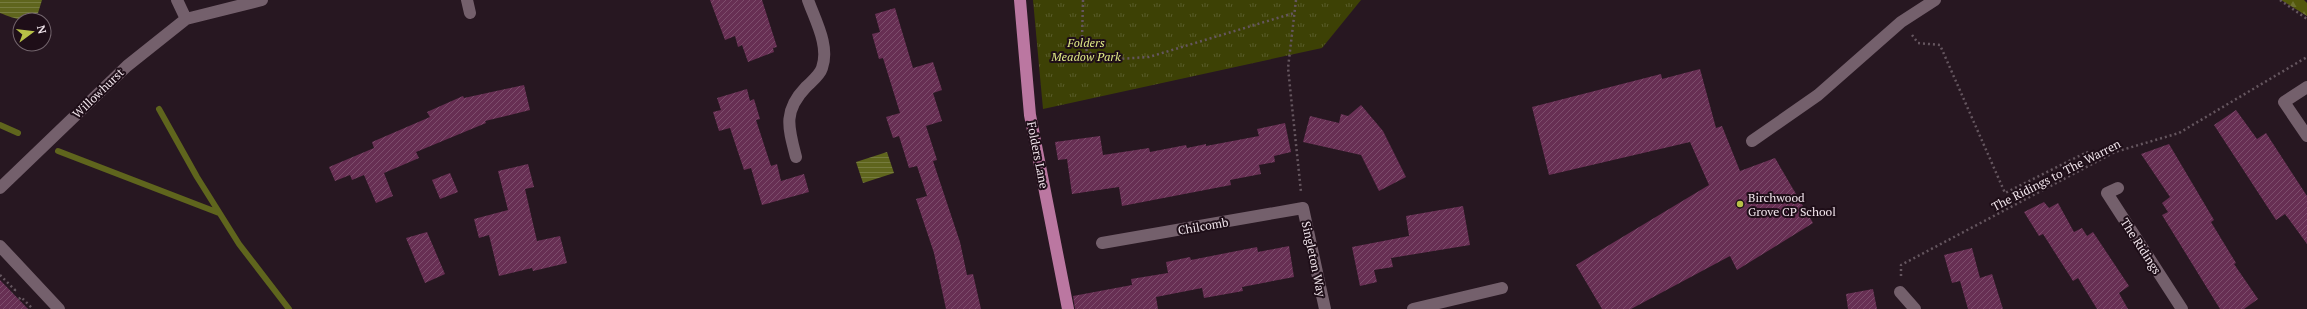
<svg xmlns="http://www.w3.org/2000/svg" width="2307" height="309" font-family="'PT Serif',serif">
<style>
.grass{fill:url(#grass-tufts)}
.forest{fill:url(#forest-firs)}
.water{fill:url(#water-rules)}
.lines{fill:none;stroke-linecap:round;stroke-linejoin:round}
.stream{stroke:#5f651d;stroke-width:6}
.building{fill:url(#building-hatch)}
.path{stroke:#65565f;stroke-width:2.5;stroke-dasharray:2 3;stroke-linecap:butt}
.minor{stroke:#74606c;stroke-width:12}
.major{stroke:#bb77a1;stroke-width:12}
.poi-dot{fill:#b7c147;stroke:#1e0e18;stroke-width:1.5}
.labels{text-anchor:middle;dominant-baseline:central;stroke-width:4;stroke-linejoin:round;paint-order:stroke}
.park-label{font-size:12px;font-style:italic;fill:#dfe986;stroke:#1e0e18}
.street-label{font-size:12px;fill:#f0e4eb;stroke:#1e0e18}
.poi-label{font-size:12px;fill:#f0e4eb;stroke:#1e0e18;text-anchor:start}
</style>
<defs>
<pattern id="grass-tufts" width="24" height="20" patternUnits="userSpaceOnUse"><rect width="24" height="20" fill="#3d4105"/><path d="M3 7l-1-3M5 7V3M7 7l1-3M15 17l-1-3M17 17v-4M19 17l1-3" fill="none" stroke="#595c2a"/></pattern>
<pattern id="forest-firs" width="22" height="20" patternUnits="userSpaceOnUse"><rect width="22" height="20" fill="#53580c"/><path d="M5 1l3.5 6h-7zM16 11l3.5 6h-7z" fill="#6c7030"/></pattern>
<pattern id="water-rules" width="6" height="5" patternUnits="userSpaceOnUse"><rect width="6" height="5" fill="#5f651d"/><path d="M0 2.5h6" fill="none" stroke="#767b3e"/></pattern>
<pattern id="building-hatch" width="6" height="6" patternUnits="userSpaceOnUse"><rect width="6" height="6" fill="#672f53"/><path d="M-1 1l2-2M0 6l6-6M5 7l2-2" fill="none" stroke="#7d4d6c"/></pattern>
</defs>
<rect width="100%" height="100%" fill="#271721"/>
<!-- grass -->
<path class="grass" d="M1033 0H1361L1322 48 1043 109Z"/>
<!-- forest -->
<path class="forest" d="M2281 0H2304L2307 3V16Z"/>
<!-- water -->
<path class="water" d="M0 0H42L38 13C26 24 13 18 0 13Z
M887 152 894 173 863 183 856 162Z"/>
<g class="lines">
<!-- stream -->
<path class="stream" d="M159 109 197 177 239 244 289 309
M0 125 18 133
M58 151 219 213"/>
</g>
<!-- building -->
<path class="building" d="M710 0H762L777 47 773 48 774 52 748 62 742 45 738 47 735 36 725 40Z
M895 8 913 68 933 62 942 90 933 93 942 121 926 126 937 160 933 161 960 242 967 275 973 274 981 309H946L934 253 916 199 927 196 917 166 909 168 899 136 893 138 886 117 900 113 883 58 879 59 872 34 880 32 875 14Z
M1700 69 1716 128 1722 126 1740 171 1775 158 1813 223 1737 270 1730 256 1631 309H1602L1576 265 1709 185 1690 142 1549 175 1532 107 1661 74 1662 79Z
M524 85 530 110 485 121 486 123 416 152 419 158 384 173 393 196 376 203 364 175 352 180 350 175 335 181 329 167 374 148 372 142 430 117 427 112 463 96 464 98Z
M747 89 750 101 754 99 760 119 756 120 771 166 777 164 781 181 804 174 809 192 762 205 751 168 744 170 730 128 719 131 713 112 721 110 717 98Z
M1361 105 1383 131 1406 177 1379 191 1361 155 1303 142 1310 116 1339 123 1341 114 1348 116Z
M2236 110 2257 139 2266 133 2307 196V244L2285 214 2276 220 2214 125Z
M1285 123 1291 152 1274 156 1275 162 1259 165 1261 174 1230 180 1231 185 1122 206 1119 187 1072 194 1067 159 1058 160 1055 142 1100 136 1103 155 1149 148 1150 152 1186 145 1187 148 1206 144V146L1259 136 1257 129Z
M2169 144 2214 220 2211 222 2236 263 2234 264 2258 299 2244 309H2220L2162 215 2168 212 2162 203 2170 197 2141 154Z
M528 164 534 187 525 189 537 241 560 236 567 263 533 271 532 268 499 276 489 235 479 238 474 219 508 210 498 171Z
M450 173 458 192 440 199 432 180Z
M2044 202 2049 208 2058 203 2074 232 2082 228 2087 236 2093 232 2129 286 2119 293 2128 309H2097L2078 278 2073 281 2043 234 2039 236 2024 212Z
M1463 206 1470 245 1391 258 1393 267 1374 270 1377 282 1360 286 1352 247 1409 236 1406 216Z
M427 232 445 274 425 283 406 238Z
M1289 246 1294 277 1242 287 1243 291 1204 298 1202 288 1156 297 1158 309H1075L1073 296 1132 285 1131 279 1168 273 1166 262 1190 257 1191 260 1257 247 1258 252Z
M1972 248 1980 278 1992 274 2003 309H1968L1960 281 1952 283 1944 255Z
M0 280 28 309H0Z
M1873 289 1877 309H1848L1846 294Z"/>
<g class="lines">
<!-- path -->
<path class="path" d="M1083 0 1082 40 1087 51 1102 60 1149 57 1294 13
M1296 0 1288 68 1301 192
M2280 0 2307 19
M1912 35 1918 43 1940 45 2005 193 2087 152 2093 164
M0 275 15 290 12 293
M1901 276V265L2115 152 2179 133 2307 57
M19 299 21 297 33 309"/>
<!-- minor -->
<path class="minor" d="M467 0 470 13
M186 19 262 0
M2307 87 2284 102 2307 136
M1752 141 1818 95 1901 22 1935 0
M796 157C788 127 783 111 806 87 812 81 820 75 822 68 830 46 815 20 808 0
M0 188 127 66 186 19 177 0
M2118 188 2107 193 2182 309
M1102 243 1303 208 1325 309
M0 246 59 309
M1900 292 1915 309
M1413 309 1502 288"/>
<!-- major -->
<path class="major" d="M1020 0 1030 115 1068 309"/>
</g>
<!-- markers -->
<circle class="poi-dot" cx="1740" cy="204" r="4"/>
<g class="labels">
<!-- park labels -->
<g class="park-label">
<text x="1086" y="42">Folders<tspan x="1086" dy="14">Meadow Park</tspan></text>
</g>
<!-- street labels -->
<g class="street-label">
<text transform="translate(98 93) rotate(-44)">Willowhurst</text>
<text transform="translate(1038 155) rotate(79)">Folders Lane</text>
<text transform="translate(2056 175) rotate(-27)">The Ridings to The Warren</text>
<text transform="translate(1203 226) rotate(-10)">Chilcomb</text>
<text transform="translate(2141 246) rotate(57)">The Ridings</text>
<text transform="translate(1314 259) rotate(78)">Singleton Way</text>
</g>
<!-- poi labels -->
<g class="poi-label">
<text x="1748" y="197">Birchwood<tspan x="1748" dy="14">Grove CP School</tspan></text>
</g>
</g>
<!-- north arrow -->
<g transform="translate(32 32) rotate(75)"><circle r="19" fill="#1e0e18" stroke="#72646c"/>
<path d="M0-3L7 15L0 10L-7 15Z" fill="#b7c147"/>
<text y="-6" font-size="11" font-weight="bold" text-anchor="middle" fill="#f0e4eb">N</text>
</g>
</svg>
